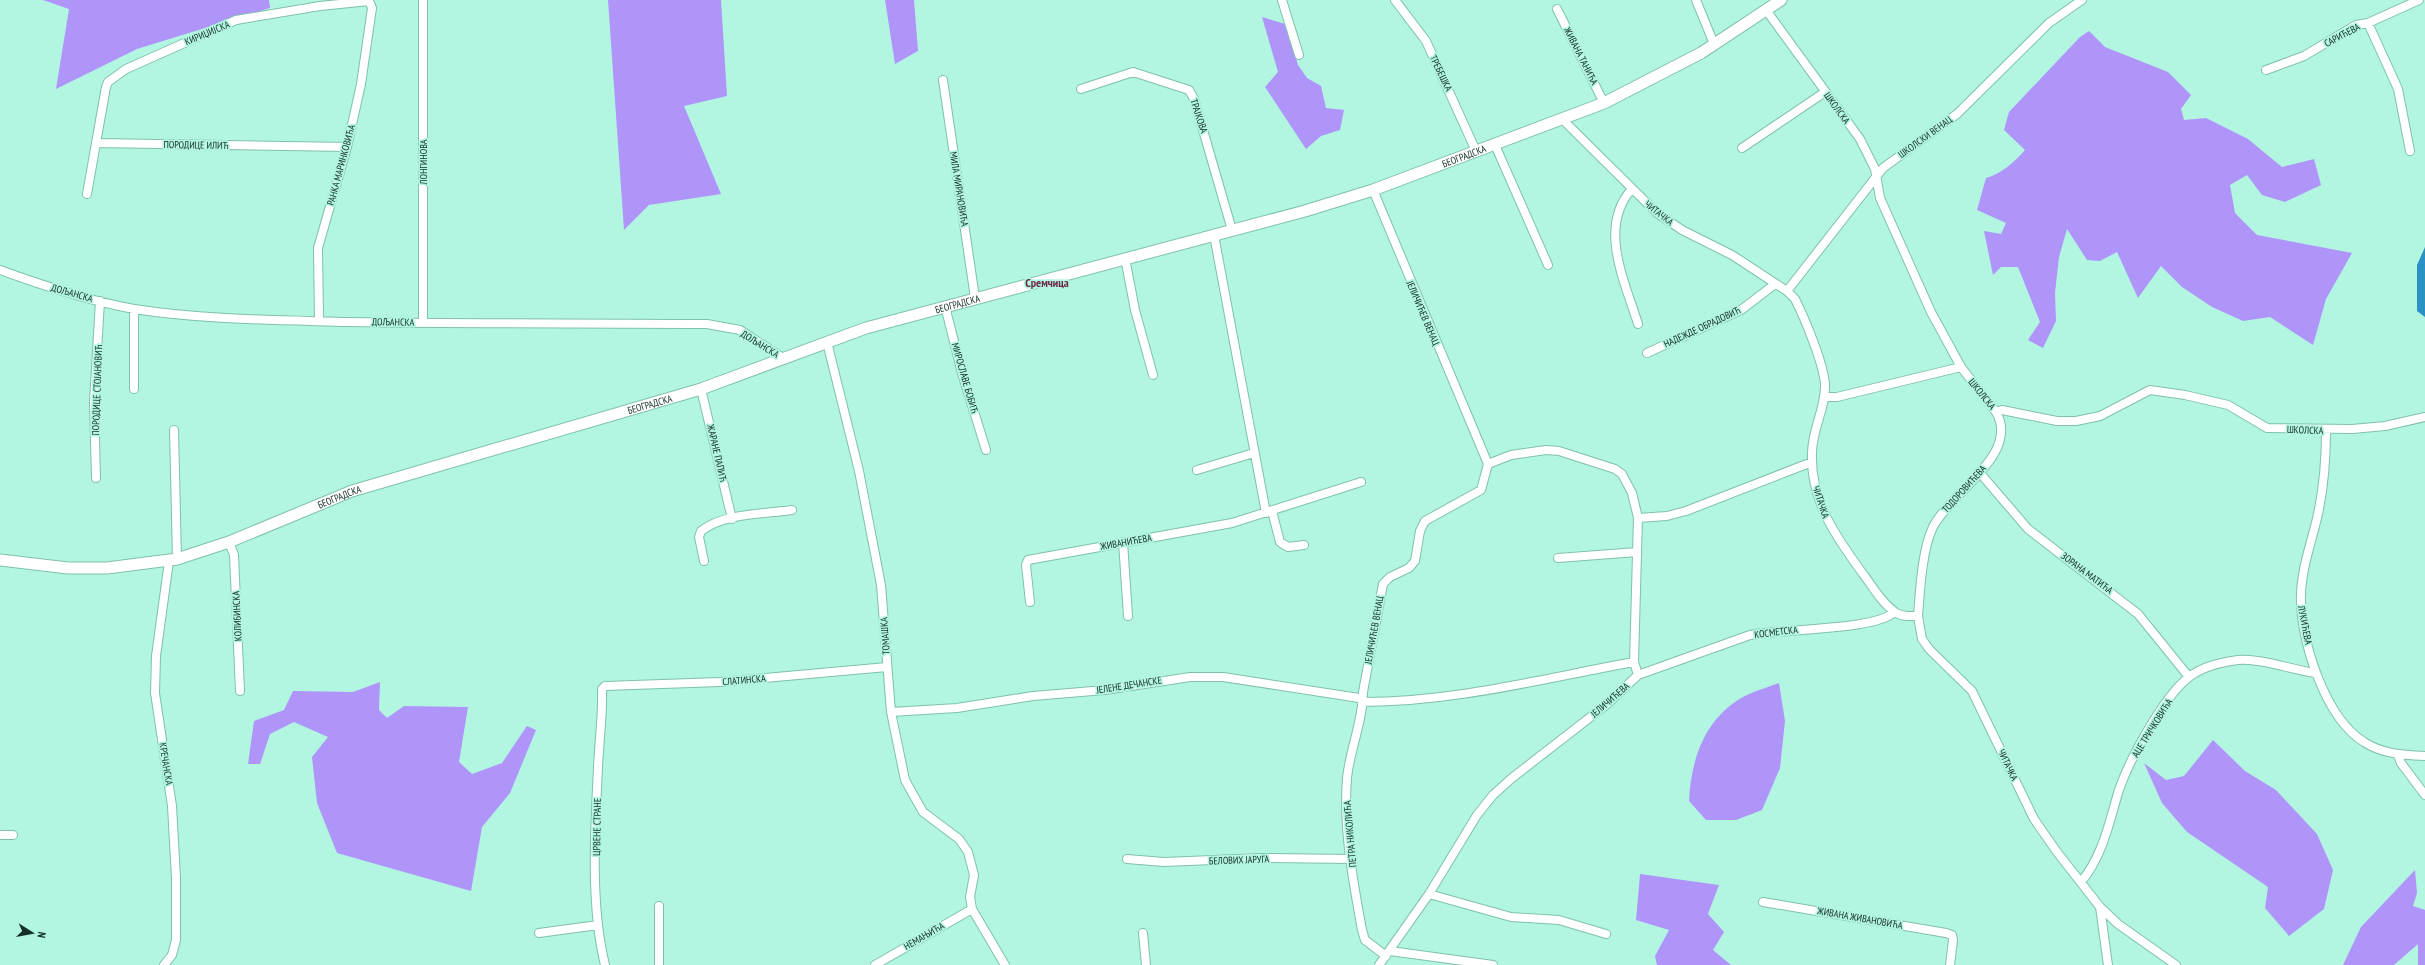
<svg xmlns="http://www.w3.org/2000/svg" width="2425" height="965" font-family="'PT Sans Narrow',sans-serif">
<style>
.forest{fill:#af95fa}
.water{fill:#2a91c2}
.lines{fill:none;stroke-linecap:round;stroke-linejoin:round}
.street-casing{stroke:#7fc1ae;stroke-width:10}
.secondary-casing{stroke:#7fc1ae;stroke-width:13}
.street{stroke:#fff;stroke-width:8}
.secondary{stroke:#fff;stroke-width:11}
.labels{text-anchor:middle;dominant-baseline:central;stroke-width:3.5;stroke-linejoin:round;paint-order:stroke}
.street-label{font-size:10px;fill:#142f28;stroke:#b2f5e1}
.quarter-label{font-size:12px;font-weight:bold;fill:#6b2947;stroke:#b2f5e1}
</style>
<rect width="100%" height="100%" fill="#b2f5e1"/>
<!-- forest -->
<path class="forest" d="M43 0H269L270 8 137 49 56 89 69 9Z
M608 0H721L727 96 684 106 721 194 649 205 624 230Z
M885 0H914L918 51 895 64Z
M1262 17 1285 24 1298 65 1307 78 1321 86 1326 108 1344 110 1340 130 1321 136 1306 149 1265 87 1278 72Z
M2089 31 2105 47 2168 72 2191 95 2181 109 2184 120 2206 118 2248 139 2282 167 2314 159 2321 185 2285 202 2262 195 2247 175 2230 185 2235 213 2257 235 2352 253 2326 299 2313 345 2270 317 2243 321 2212 307 2182 287 2161 266 2138 298 2117 252 2100 261 2087 260 2067 229 2059 257 2055 293 2056 321 2043 348 2028 340 2040 322 2018 267H2001L1993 275 1984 231 2001 234 2006 223 1977 210 1986 178C2003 173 2013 163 2025 150L2004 130 2009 112 2080 37Z
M380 682 379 710 387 718 404 706 468 707 459 762 472 774 502 763 527 726 536 730 510 793 482 827 471 891 337 853 317 803 312 757 328 737 294 722 270 734 260 764H248L254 721 284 710 293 691 353 692Z
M1779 683 1785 721 1780 768 1762 810 1736 820H1706L1689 801C1691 758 1706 715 1747 695 1757 690 1769 687 1779 683Z
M2213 740 2245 771 2276 790 2317 834 2333 870 2324 909 2289 936 2265 908 2268 887 2187 832 2162 803 2144 763 2166 780 2184 776Z
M2415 870 2417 893 2413 906 2425 910V965H2418V944L2394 965H2343L2361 927Z
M1640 874 1719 885 1708 914 1724 932 1713 950 1731 965H1657L1655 956 1669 930 1636 920Z"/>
<!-- water -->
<path class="water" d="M2425 247V317L2417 311V265Z"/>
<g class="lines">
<!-- street casing -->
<g class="street-casing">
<path id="street" d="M423 0V323
M1282 0 1299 55
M1395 0 1426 41 1476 151
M1696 0 1714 44
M1557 9 1604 103
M1766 10 1860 139 1875 169 1880 198 1931 312 1961 367 1996 412 2002 410 2057 421H2076L2100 416 2150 390 2185 395 2228 405 2267 428 2352 429 2385 426 2425 417
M2368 23 2398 89 2410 151
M2266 70 2304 56 2356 25 2368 23 2419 0
M943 80 975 298
M1081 89 1133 72 1189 90 1194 99 1232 230
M1563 120 1657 213 1682 230 1732 255 1787 291 1795 299C1805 319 1823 362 1825 384 1826 408 1812 429 1812 453 1810 502 1838 540 1866 578 1874 589 1883 604 1895 612 1901 617 1911 616 1918 616L1922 639 1929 649 1972 691 2034 819 2057 852 2100 907 2118 924 2176 965
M96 143 106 87 108 82 126 69 236 20 320 6 369 1 372 8 361 84 347 147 318 248 319 321
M1495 145 1548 265
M1742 148 1825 92
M1373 190 1488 464 1481 490 1425 521 1420 531 1415 561 1409 568 1390 577 1383 584 1363 692C1363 721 1350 749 1347 778 1343 828 1353 881 1362 930L1365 940 1386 956
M1631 190C1598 228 1625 282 1638 324
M87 194 96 143 347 147
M1214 235 1266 513
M1125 258 1135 310 1153 375
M0 270C44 286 89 301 134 309 205 320 278 320 349 322 468 324 588 323 707 324L740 330 783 358
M1787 291 1883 168 1957 114 2049 23 2082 0
M945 306 962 373 986 450
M827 342 859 471 881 585 891 712 905 780 923 812 959 839 968 852 974 875 970 897 972 909 1005 965
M1647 353 1741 310 1775 284
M134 389V309
M701 389 732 519
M1825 397H1837L1961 367
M174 430 177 559
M2326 430C2326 459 2324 486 2318 514 2312 541 2302 566 2301 594 2299 638 2325 718 2364 742 2382 754 2404 755 2425 756
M1488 464 1511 455 1546 450 1559 451 1615 469 1622 474 1632 493 1638 518 1634 662 1638 675
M1197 470 1254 453
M1980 473 2028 529 2138 614 2189 677
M96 478 94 402 100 301
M1272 511 1280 542 1288 547 1304 545
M1638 518 1667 516 1686 511 1812 462
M229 542 234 555 240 691
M1123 542 1128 616
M1558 558 1637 552
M704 561 699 537 701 531C724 513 764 514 792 510
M1030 602 1026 565 1028 560 1232 523 1361 482
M1918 616C1920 591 1922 549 1933 527 1950 493 2021 454 1996 412
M1363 702C1455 702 1545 678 1634 662
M891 712 957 708 1033 696 1105 690 1190 677H1223L1359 698 1363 702
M2398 755 2401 763 2425 795
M0 835H13
M1127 859 1164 862 1261 858 1351 859
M2081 882C2102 857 2109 824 2118 793 2128 762 2163 697 2189 677 2202 667 2222 662 2238 660 2261 658 2292 670 2316 673
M1429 894 1511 917 1559 920 1606 934
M1763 902 1946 933 1952 935 1953 940 1950 965
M2100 907 2108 965
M539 933 598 925
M1143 933 1146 965
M1390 951 1493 965
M164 965 172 955 176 940V878L172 806 155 693 156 656 169 561
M605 965C590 904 595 830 598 768 599 741 603 715 602 689L605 686 720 682 887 667
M659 965V906
M875 965 972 909
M1379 965 1429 894 1477 815 1493 795 1512 778 1606 705 1638 675 1750 635C1779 629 1878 630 1894 612"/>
</g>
<!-- secondary casing -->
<g class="secondary-casing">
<g id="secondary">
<path id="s1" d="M0 560 68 568H107L177 559 229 542 352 491 701 389 866 328 1305 211 1373 190 1604 103 1701 53 1781 0"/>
</g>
</g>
<!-- street -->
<use href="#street" class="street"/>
<!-- secondary -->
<use href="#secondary" class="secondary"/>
</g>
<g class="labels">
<!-- street labels -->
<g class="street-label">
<text transform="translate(207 33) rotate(-23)">КИРИЏИЈСКА</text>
<text transform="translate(2342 35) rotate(-28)">САРИЋЕВА</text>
<text transform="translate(1581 56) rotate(63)">ЖИВАНА ТАНИЋА</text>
<text transform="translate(1441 73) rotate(64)">ТРЕБЕШКА</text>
<text transform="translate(1837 108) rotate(54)">ШКОЛСКА</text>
<text transform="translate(1199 116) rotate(72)">ТРАЈКОВА</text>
<text transform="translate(1925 137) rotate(-36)">ШКОЛСКИ ВЕНАЦ</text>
<text transform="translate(196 145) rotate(1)">ПОРОДИЦЕ ИЛИЋ</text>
<text stroke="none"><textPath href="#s1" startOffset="1528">БЕОГРАДСКА</textPath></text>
<text transform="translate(423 162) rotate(-90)">ЛОНГИНОВА</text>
<text transform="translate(341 165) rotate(-75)">РАНКА МАРИНКОВИЋА</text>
<text transform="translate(959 189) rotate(81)">МИЛА МИРАНОВИЋА</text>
<text transform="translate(1659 213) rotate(38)">ЧИТАЧКА</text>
<text transform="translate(72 293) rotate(16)">ДОЉАНСКА</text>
<text stroke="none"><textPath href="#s1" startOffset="1000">БЕОГРАДСКА</textPath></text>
<text transform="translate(1423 313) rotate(67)">ЈЕЛИЧИЋЕВ ВЕНАЦ</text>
<text transform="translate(393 322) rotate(1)">ДОЉАНСКА</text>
<text transform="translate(1702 327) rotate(-25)">НАДЕЖДЕ ОБРАДОВИЋ</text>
<text transform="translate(760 344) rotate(32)">ДОЉАНСКА</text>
<text transform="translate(965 378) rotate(74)">МИРОСЛАВЕ БОБИЋ</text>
<text transform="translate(97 390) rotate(-88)">ПОРОДИЦЕ СТОЈАНОВИЋ</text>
<text transform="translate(1982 394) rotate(51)">ШКОЛСКА</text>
<text stroke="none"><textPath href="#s1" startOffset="676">БЕОГРАДСКА</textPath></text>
<text transform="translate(2305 430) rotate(2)">ШКОЛСКА</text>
<text transform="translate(717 453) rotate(77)">ЖАРАНЕ ПАПИЋ</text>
<text transform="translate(1964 489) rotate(-48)">ТОДОРОВИЋЕВА</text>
<text stroke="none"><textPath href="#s1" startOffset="352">БЕОГРАДСКА</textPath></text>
<text transform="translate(1821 502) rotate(72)">ЧИТАЧКА</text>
<text transform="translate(1126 542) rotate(-10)">ЖИВАНИЋЕВА</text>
<text transform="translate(2087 573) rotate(37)">ЗОРАНА МАТИЋА</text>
<text transform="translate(237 616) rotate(-93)">КОЛИБИНСКА</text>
<text transform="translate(2305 625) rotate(79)">ЛУКИЋЕВА</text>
<text transform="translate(1374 630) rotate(-80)">ЈЕЛИЧИЋЕВ ВЕНАЦ</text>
<text transform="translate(1776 632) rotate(-7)">КОСМЕТСКА</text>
<text transform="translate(885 636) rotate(-94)">ТОМАШКА</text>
<text transform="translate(744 680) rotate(-5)">СЛАТИНСКА</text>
<text transform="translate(1129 685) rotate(-9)">ЈЕЛЕНЕ ДЕЧАНСКЕ</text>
<text transform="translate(1610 700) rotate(-41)">ЈЕЛИЧИЋЕВА</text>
<text transform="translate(2152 728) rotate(-58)">АЦЕ ТРИЧКОВИЋА</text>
<text transform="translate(166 764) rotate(81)">КРЕЧАНСКА</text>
<text transform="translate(2008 765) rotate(65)">ЧИТАЧКА</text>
<text transform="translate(597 827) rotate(-89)">ЦРВЕНЕ СТРАНЕ</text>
<text transform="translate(1350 834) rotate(-95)">ПЕТРА НИКОЛИЋА</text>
<text transform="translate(1239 860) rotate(-2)">БЕЛОВИХ ЈАРУГА</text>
<text transform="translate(1860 918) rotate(10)">ЖИВАНА ЖИВАНОВИЋА</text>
<text transform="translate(924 936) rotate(-30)">НЕМАЊИЋА</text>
</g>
<!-- quarter labels -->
<g class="quarter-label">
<text x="1047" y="282">Сремчица</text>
</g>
</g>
<!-- north arrow -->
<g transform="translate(32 933) rotate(101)" stroke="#b2f5e1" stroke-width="3" paint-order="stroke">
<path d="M0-3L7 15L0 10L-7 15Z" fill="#142f28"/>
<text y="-6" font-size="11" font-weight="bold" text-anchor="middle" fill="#142f28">N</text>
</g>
</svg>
